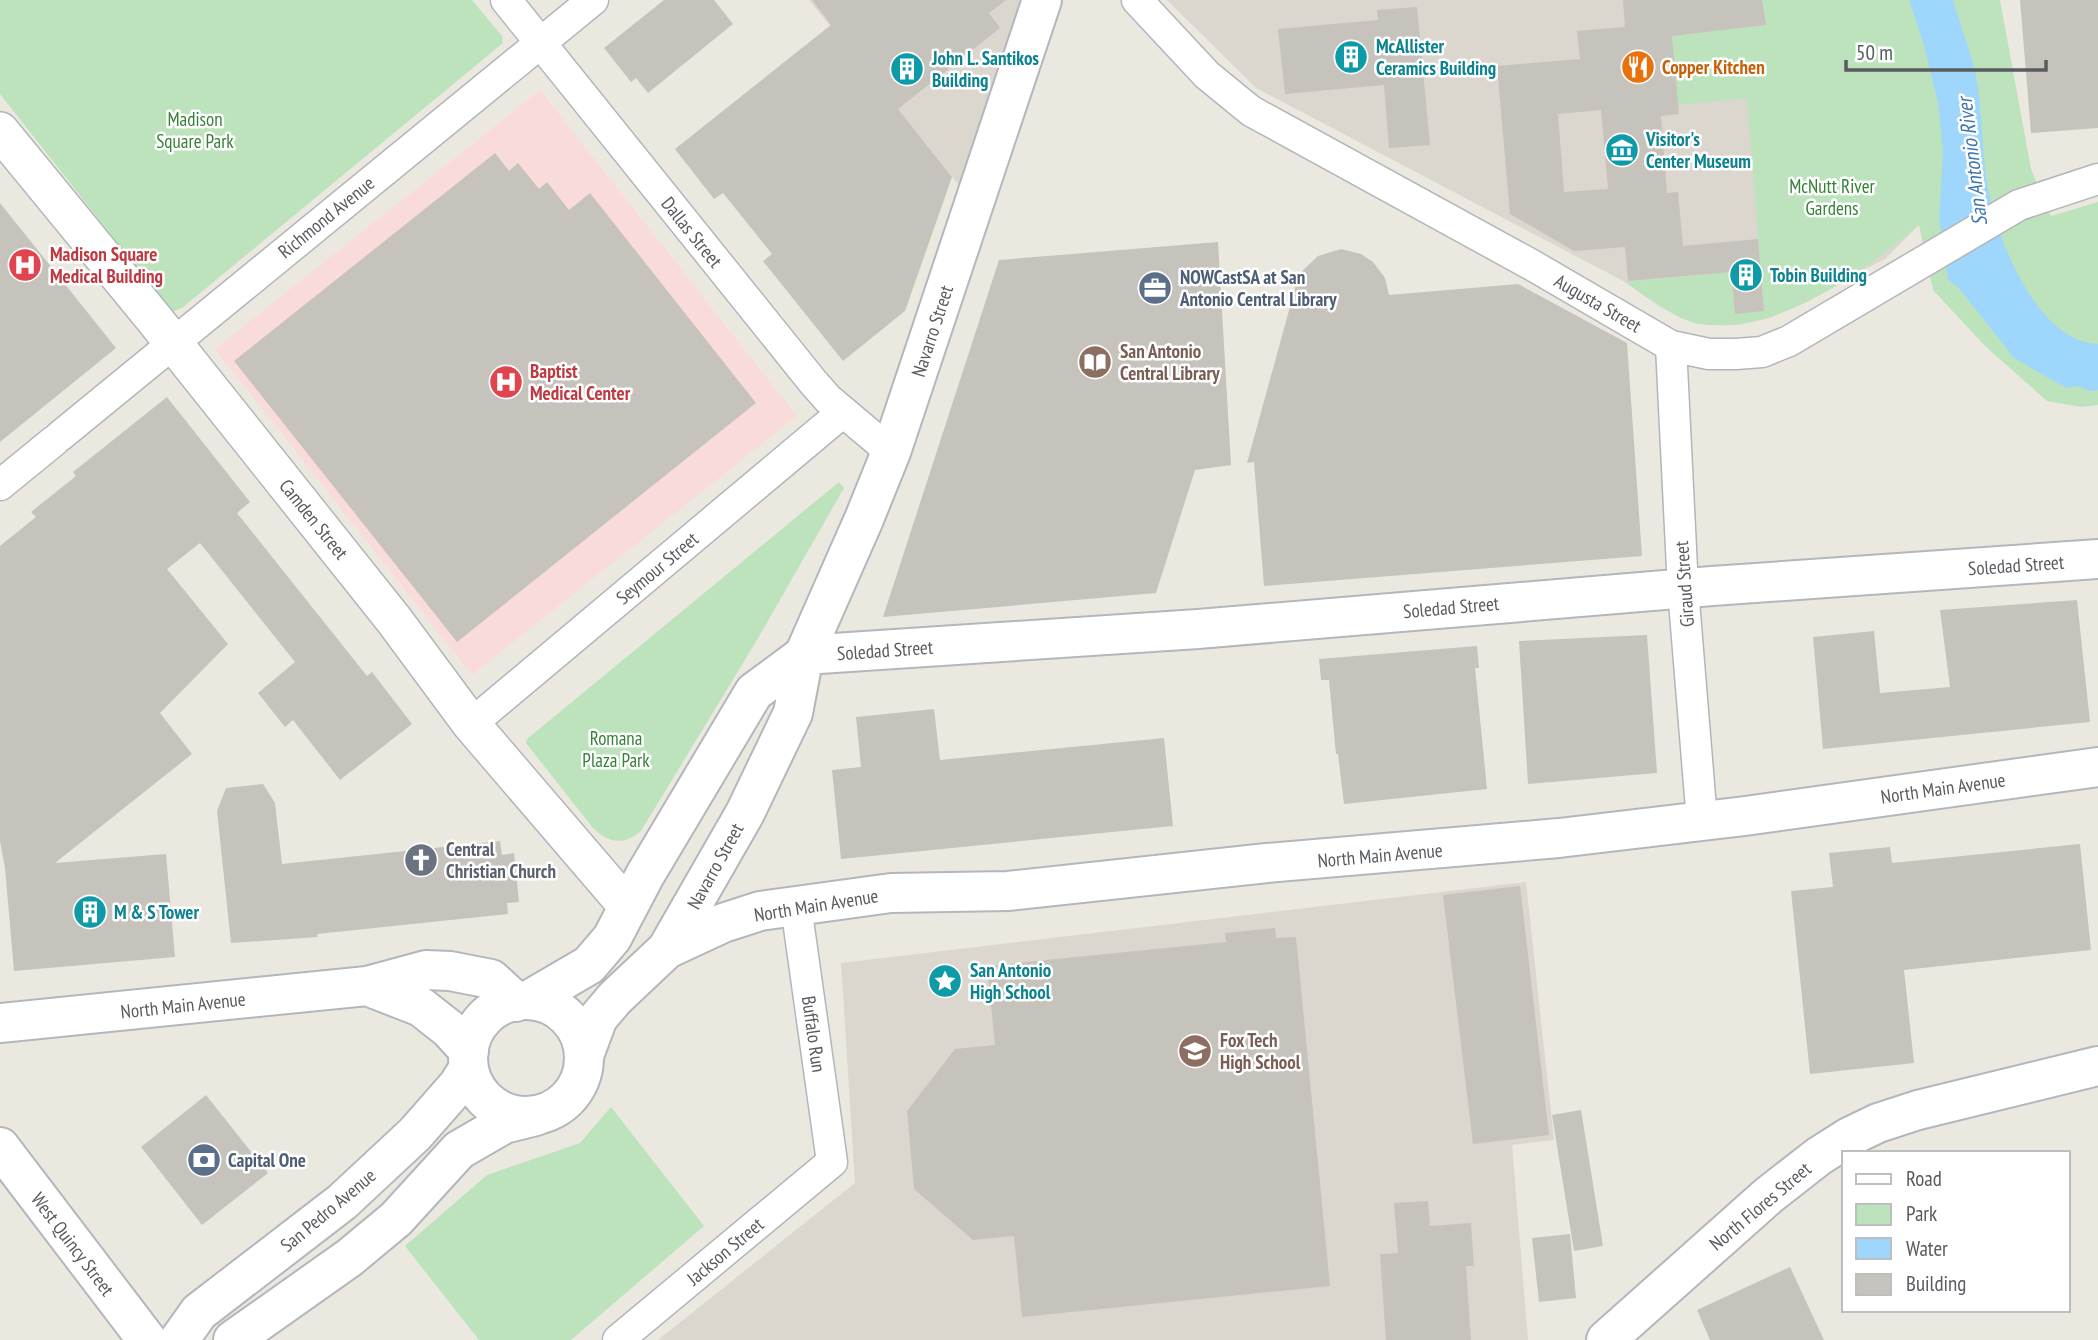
<svg xmlns="http://www.w3.org/2000/svg" width="2098" height="1340" font-family="'PT Sans Narrow',sans-serif">
<style>
.education{fill:#dbd7ce}
.medical{fill:#f9dcda}
.green{fill:#bde3bc}
.water{fill:#9fd6fc}
.building{fill:#c6c3bd;fill-rule:evenodd}
.lines{fill:none;stroke-linecap:round;stroke-linejoin:round}
.minor-casing{stroke:#b2b6ba;stroke-width:33}
.tertiary-casing{stroke:#b2b6ba;stroke-width:40}
.secondary-casing{stroke:#b3b7bc;stroke-width:42}
.minor{stroke:#fff;stroke-width:30}
.tertiary{stroke:#fff;stroke-width:37}
.secondary{stroke:#fff;stroke-width:38}
.labels{text-anchor:middle;dominant-baseline:central;stroke-width:5;stroke-linejoin:round;paint-order:stroke}
.culture-label{font-size:19px;font-weight:bold;fill:#0d838f;stroke:#fff;text-anchor:start}
.food-label{font-size:19px;font-weight:bold;fill:#c56008;stroke:#fff;text-anchor:start}
.park-label{font-size:19px;fill:#378138;stroke:#fff}
.street-label{font-size:19px;fill:#585c60;stroke:#fff}
.health-label{font-size:19px;font-weight:bold;fill:#be3a42;stroke:#fff;text-anchor:start}
.service-label{font-size:19px;font-weight:bold;fill:#4e5e75;stroke:#fff;text-anchor:start}
.education-label{font-size:19px;font-weight:bold;fill:#785e54;stroke:#fff;text-anchor:start}
.worship-label{font-size:19px;font-weight:bold;fill:#5b616d;stroke:#fff;text-anchor:start}
.water-label{font-size:21px;font-style:italic;fill:#3f77ac;stroke:#fff}
</style>
<rect width="100%" height="100%" fill="#ebe8df"/>
<!-- education -->
<path class="education" d="M809 0H1024L963 190Z
M1167 0H1868L1919 225 1885 259 1770 318 1738 325 1697 324 1661 307 1625 282 1256 88Z
M1526 882 1554 1140 1512 1145 1528 1340H658L855 1183 841 963Z"/>
<!-- medical -->
<path class="medical" d="M540 90 797 416 472 675 215 349Z"/>
<!-- green -->
<path class="green" d="M0 0H472L502 36 503 43 182 308 174 311 167 306 0 94Z
M1762 0H2000L2031 169 2051 216 2098 202V405L2081 407 2047 401 1985 346 1933 290 1919 225C1862 273 1778 335 1700 324 1677 321 1644 295 1625 282L1731 272 1735 314 1764 311 1747 98 1678 105 1672 36 1766 25Z
M839 482 844 488 757 640 641 831C623 846 609 843 593 828L526 743 527 739Z
M611 1107 704 1226 571 1340H479L405 1246 487 1175 580 1143Z"/>
<!-- water -->
<path class="water" d="M1909 0H1953C1960 24 1969 47 1975 71 1983 109 1981 150 1988 188 1996 238 2038 343 2098 344V390L2090 391 2078 386 2066 388 2014 358 1958 287 1948 280 1939 218 1943 152 1938 103 1923 42Z"/>
<!-- building -->
<path class="building" d="M664 0H714L733 24 648 93 636 78 631 82 604 48Z
M812 0H1006L989 13 1000 28 898 109 952 177 905 311 843 361 763 261 772 254 723 193 714 199 675 149 831 25Z
M1623 0H1762L1766 25 1672 36 1679 114 1661 116 1667 193 1678 192 1683 246 1758 239 1764 311 1735 314 1731 272 1628 281 1625 247 1574 251 1510 214 1497 66 1580 59 1577 31 1625 27ZM1601 110 1608 189 1564 192 1558 114Z
M2020 0H2098V128L2031 133Z
M1417 7 1430 145 1389 148 1384 85 1285 94 1278 29 1378 20 1377 10Z
M495 153 509 171 518 163 539 189 547 182 569 210 590 193 756 403 457 642 234 361Z
M0 203 116 348 0 442Z
M1218 242 1231 465 1195 470 1156 593 883 617 999 260Z
M1341 249 1361 254 1373 262 1385 278 1389 295 1518 284 1627 343 1642 556 1264 586 1254 462 1247 463 1299 274 1318 256Z
M167 397 250 502 237 513 367 676 372 672 412 724 340 780 293 720 285 727 258 693 295 662 200 543 167 569 228 644 160 713 192 754 55 863 166 854 175 957 14 971 5 868 0 841V546L36 517 31 512 76 476 73 472Z
M2077 600 2090 722 1823 749 1813 637 1874 631 1880 693 1950 687 1940 610Z
M1647 635 1657 773 1528 784 1519 641Z
M1477 646 1479 668H1475L1487 789 1344 804 1338 754H1336L1329 680H1321L1319 659Z
M934 709 940 760 1164 738 1173 826 841 859 832 770 861 767 856 717Z
M263 784 275 803 282 864 500 841 502 855 514 853 519 902 507 903 508 914 317 934 318 937 231 943 217 811 226 788Z
M2080 844 2091 950 1904 970 1914 1063 1810 1074 1791 891 1833 887 1829 853 1890 847 1892 863Z
M1520 886 1549 1135 1473 1144 1443 895Z
M1275 928 1276 938 1296 937 1330 1286 1022 1317 1014 1236 973 1240 914 1189 907 1111 955 1049 995 1045 987 966 1226 942 1225 933Z
M206 1095 268 1173 202 1225 141 1147Z
M1581 1110 1603 1246 1574 1251 1552 1115Z
M1428 1201 1430 1226 1471 1223 1474 1266H1466L1471 1340H1386L1380 1254 1398 1253 1394 1203Z
M1570 1234 1576 1298 1539 1302 1532 1238Z
M1790 1267 1824 1340H1710L1697 1310Z"/>
<g class="lines">
<!-- minor casing -->
<g class="minor-casing">
<path id="minor" d="M506 0 813 382 828 399 891 452
M1137 0 1207 75 1251 111 1530 264 1671 346 1709 354H1736L1762 352 1789 341 2019 205 2098 179
M1671 346 1683 589 1702 821
M60 436 593 0
M0 485 54 441
M471 724 843 412
M618 1340 832 1162 796 906"/>
</g>
<!-- tertiary casing -->
<g class="tertiary-casing">
<path id="tertiary" d="M0 131 155 320 394 620 471 724 627 906"/>
</g>
<!-- secondary casing -->
<g class="secondary-casing">
<path id="secondary" d="M804 655 1198 629 1712 586 2098 559
M667 949 723 923 760 911 891 893 1008 891 1267 863 1559 838 1745 816 2098 767
M367 986 421 1007 449 1029 469 1051
M529 1000 589 965 612 938 645 875 754 692 804 655
M468 1058a58 58 0 1 1 116 0a58 58 0 1 1-116 0Z
M0 1023 367 986 426 970 450 971 491 979 516 1002
M585 1053 598 1018 615 998 667 949 745 813 793 713 804 655 864 519 891 452 1042 0
M0 1147 147 1340
M179 1340 199 1312 342 1202 415 1134 458 1085 468 1069
M233 1340 349 1258 396 1219 459 1150 504 1124 536 1116
M1606 1340 1769 1195 1819 1156 1849 1137 1878 1123 1918 1110 2098 1066"/>
</g>
<!-- minor -->
<use href="#minor" class="minor"/>
<!-- tertiary -->
<use href="#tertiary" class="tertiary"/>
<!-- secondary -->
<use href="#secondary" class="secondary"/>
</g>
<!-- icons -->
<defs>
<g id="building-disc" transform="scale(1.75)"><circle r="9.5" fill="#0f9aa8" stroke="#fff"/><path d="M-4-6H4V6H1V3H-1V6H-4ZM-2.5-4.3h1.7v1.8h-1.7ZM.8-4.3h1.7v1.8H.8ZM-2.5-1h1.7V.8h-1.7ZM.8-1h1.7V.8H.8Z" fill="#fff"/></g>
<g id="restaurant-disc" transform="scale(1.75)"><circle r="9.5" fill="#e8710a" stroke="#fff"/><path d="M-5-6h1v4h1v-4h1v4h1v-4h1v5L-1.5 .5V6h-2V.5L-5-1ZM5-6V6H3V1.5H1.5Q1.5-4 5-6Z" fill="#fff"/></g>
<g id="museum-disc" transform="scale(1.75)"><circle r="9.5" fill="#0f9aa8" stroke="#fff"/><path d="M0-6L6-3V-2H-6V-3ZM-5-1h2V3h-2ZM-1-1h2V3h-2ZM3-1h2V3H3ZM-6 4H6V6H-6Z" fill="#fff"/></g>
<g id="hospital-disc" transform="scale(1.75)"><circle r="9.5" fill="#e0444e" stroke="#fff"/><path d="M-5-5h3v3.5h4V-5h3V5h-3V1.5h-4V5h-3Z" fill="#fff"/></g>
<g id="office-disc" transform="scale(1.75)"><circle r="9.5" fill="#5c6f8a" stroke="#fff"/><path d="M-6-3h4V-5.5h4V-3h4V5H-6ZM-1-4.5V-3h2v-1.5ZM-6 0V1H6V0Z" fill="#fff"/></g>
<g id="library-disc" transform="scale(1.75)"><circle r="9.5" fill="#8d6e63" stroke="#fff"/><path d="M-6-4Q-3-5.5-.7-3.5V5Q-3 3-6 4ZM6-4Q3-5.5 .7-3.5V5Q3 3 6 4Z" fill="#fff"/></g>
<g id="church-disc" transform="scale(1.75)"><circle r="9.5" fill="#6b7280" stroke="#fff"/><path d="M-1.2-6h2.4v3.5h3.3v2.4h-3.3V6h-2.4V-.1h-3.3v-2.4h3.3Z" fill="#fff"/></g>
<g id="sight-disc" transform="scale(1.75)"><circle r="9.5" fill="#0f9aa8" stroke="#fff"/><path d="M0-6L1.8-2.2L6-1.7L2.9 1.2L3.7 5.4L0 3.3L-3.7 5.4L-2.9 1.2L-6-1.7L-1.8-2.2Z" fill="#fff"/></g>
<g id="school-disc" transform="scale(1.75)"><circle r="9.5" fill="#8d6e63" stroke="#fff"/><path d="M0-5L7-2L0 1L-7-2ZM-4 1L0 2.5L4 1V4Q0 6-4 4Z" fill="#fff"/></g>
<g id="bank-disc" transform="scale(1.75)"><circle r="9.5" fill="#5c6f8a" stroke="#fff"/><path d="M-6-4H6V4H-6ZM0-2.3a2.3 2.3 0 1 0 0 4.6a2.3 2.3 0 1 0 0-4.6Z" fill="#fff"/></g>
</defs>
<g fill-rule="evenodd">
<use href="#building-disc" x="1351" y="57"/>
<use href="#restaurant-disc" x="1638" y="67"/>
<use href="#building-disc" x="907" y="69"/>
<use href="#museum-disc" x="1622" y="150"/>
<use href="#hospital-disc" x="25" y="265"/>
<use href="#building-disc" x="1746" y="275"/>
<use href="#office-disc" x="1155" y="288"/>
<use href="#library-disc" x="1095" y="362"/>
<use href="#hospital-disc" x="506" y="382"/>
<use href="#church-disc" x="421" y="860"/>
<use href="#building-disc" x="90" y="912"/>
<use href="#sight-disc" x="945" y="981"/>
<use href="#school-disc" x="1195" y="1051"/>
<use href="#bank-disc" x="204" y="1160"/>
</g>
<g class="labels">
<!-- culture labels -->
<g class="culture-label">
<text x="1376" y="46">McAllister<tspan x="1376" dy="22">Ceramics Building</tspan></text>
<text x="932" y="58">John L. Santikos<tspan x="932" dy="22">Building</tspan></text>
<text x="1646" y="139">Visitor's<tspan x="1646" dy="22">Center Museum</tspan></text>
<text x="1770" y="275">Tobin Building</text>
<text x="114" y="912">M &amp; S Tower</text>
<text x="970" y="970">San Antonio<tspan x="970" dy="22">High School</tspan></text>
</g>
<!-- food labels -->
<g class="food-label">
<text x="1662" y="67">Copper Kitchen</text>
</g>
<!-- park labels -->
<g class="park-label">
<text x="195" y="119">Madison<tspan x="195" dy="22">Square Park</tspan></text>
<text x="1832" y="186">McNutt River<tspan x="1832" dy="22">Gardens</tspan></text>
<text x="616" y="738">Romana<tspan x="616" dy="22">Plaza Park</tspan></text>
</g>
<!-- street labels -->
<g class="street-label">
<text transform="translate(326 217) rotate(-39)">Richmond Avenue</text>
<text transform="translate(692 232) rotate(51)">Dallas Street</text>
<text transform="translate(1598 303) rotate(30)">Augusta Street</text>
<text transform="translate(932 331) rotate(-72)">Navarro Street</text>
<text transform="translate(314 519) rotate(51)">Camden Street</text>
<text transform="translate(2016 565) rotate(-4)">Soledad Street</text>
<text transform="translate(657 568) rotate(-40)">Seymour Street</text>
<text transform="translate(1684 584) rotate(-94)">Giraud Street</text>
<text transform="translate(1451 607) rotate(-5)">Soledad Street</text>
<text transform="translate(885 650) rotate(-4)">Soledad Street</text>
<text transform="translate(1943 788) rotate(-8)">North Main Avenue</text>
<text transform="translate(1380 855) rotate(-5)">North Main Avenue</text>
<text transform="translate(715 866) rotate(-61)">Navarro Street</text>
<text transform="translate(816 905) rotate(-9)">North Main Avenue</text>
<text transform="translate(183 1005) rotate(-6)">North Main Avenue</text>
<text transform="translate(814 1034) rotate(82)">Buffalo Run</text>
<text transform="translate(1760 1206) rotate(-40)">North Flores Street</text>
<text transform="translate(328 1210) rotate(-40)">San Pedro Avenue</text>
<text transform="translate(73 1244) rotate(53)">West Quincy Street</text>
<text transform="translate(725 1251) rotate(-40)">Jackson Street</text>
</g>
<!-- health labels -->
<g class="health-label">
<text x="50" y="254">Madison Square<tspan x="50" dy="22">Medical Building</tspan></text>
<text x="530" y="371">Baptist<tspan x="530" dy="22">Medical Center</tspan></text>
</g>
<!-- service labels -->
<g class="service-label">
<text x="1180" y="277">NOWCastSA at San<tspan x="1180" dy="22">Antonio Central Library</tspan></text>
<text x="228" y="1160">Capital One</text>
</g>
<!-- education labels -->
<g class="education-label">
<text x="1120" y="351">San Antonio<tspan x="1120" dy="22">Central Library</tspan></text>
<text x="1220" y="1040">Fox Tech<tspan x="1220" dy="22">High School</tspan></text>
</g>
<!-- worship labels -->
<g class="worship-label">
<text x="446" y="849">Central<tspan x="446" dy="22">Christian Church</tspan></text>
</g>
<!-- water labels -->
<g class="water-label">
<text transform="translate(1972 162) rotate(-97)">San Antonio River</text>
</g>
</g>
<!-- legend -->
<rect x="1842" y="1151" width="228" height="161" fill="#ffffff" stroke="#bcbebf" stroke-width="2"/>
<rect x="1856" y="1174" width="35" height="10" fill="#ffffff" stroke="#bcbebf" stroke-width="2"/>
<text x="1906" y="1186" font-size="21" fill="#585c60">Road</text>
<rect x="1856" y="1204" width="35" height="21" fill="#bde3bc" stroke="#bcbebf" stroke-width="2"/>
<text x="1906" y="1221" font-size="21" fill="#585c60">Park</text>
<rect x="1856" y="1238" width="35" height="21" fill="#9fd6fc" stroke="#bcbebf" stroke-width="2"/>
<text x="1906" y="1256" font-size="21" fill="#585c60">Water</text>
<rect x="1856" y="1274" width="35" height="21" fill="#c6c3bd" stroke="#bcbebf" stroke-width="2"/>
<text x="1906" y="1291" font-size="21" fill="#585c60">Building</text>
<!-- scale -->
<path d="M1846 60v10h200v-10" fill="none" stroke="#585c60" stroke-width="3.5"/>
<text x="1856" y="60" font-size="21" fill="#585c60" stroke="#ffffff" stroke-width="5" paint-order="stroke">50 m</text>
</svg>
